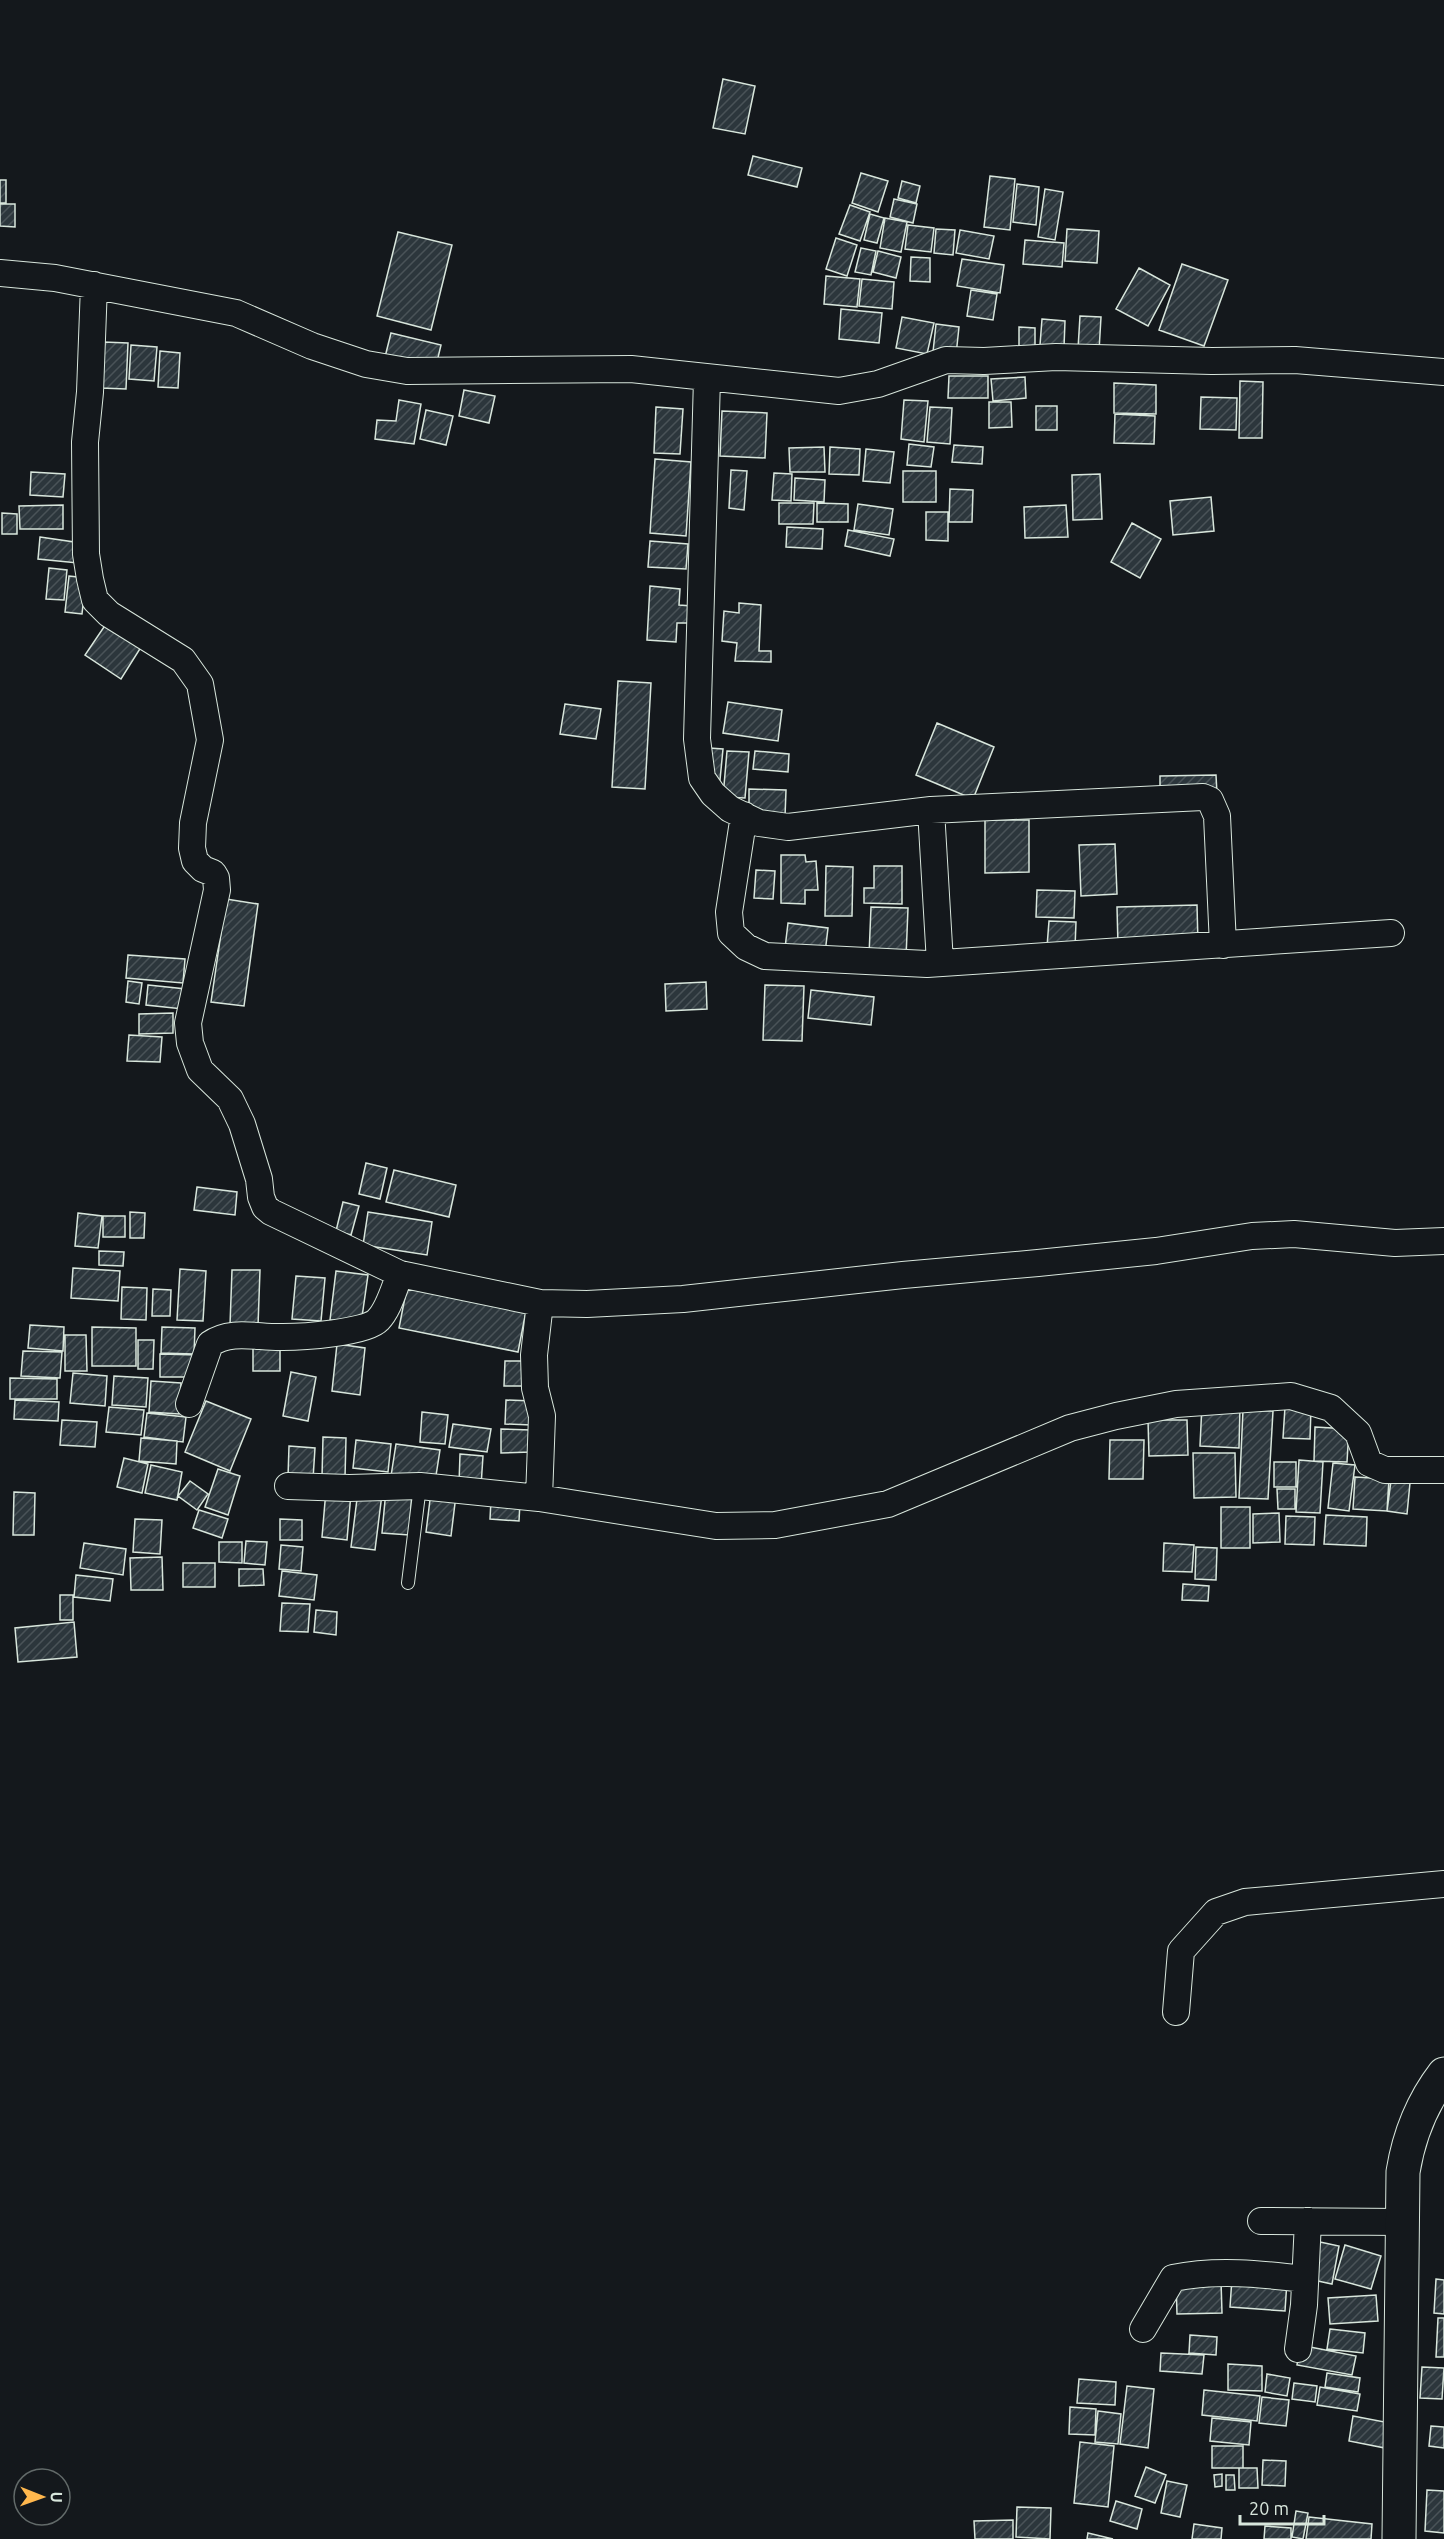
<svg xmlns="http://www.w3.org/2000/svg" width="1444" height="2539" font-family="Ubuntu,sans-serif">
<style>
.building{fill:url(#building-hatch);stroke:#d8e6dc;stroke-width:1.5}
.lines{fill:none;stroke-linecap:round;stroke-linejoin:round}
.lane-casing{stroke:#d8e6dc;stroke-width:14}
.street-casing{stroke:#d8e6dc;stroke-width:28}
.secondary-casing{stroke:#d8e6dc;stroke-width:35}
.lane{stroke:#14181c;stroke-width:12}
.street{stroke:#14181c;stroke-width:26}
.secondary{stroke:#14181c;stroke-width:33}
</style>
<defs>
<pattern id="building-hatch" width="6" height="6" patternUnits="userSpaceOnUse" patternTransform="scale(1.5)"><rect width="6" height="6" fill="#2c363c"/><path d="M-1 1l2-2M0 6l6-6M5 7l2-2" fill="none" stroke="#4a5358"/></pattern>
</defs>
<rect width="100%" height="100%" fill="#14181c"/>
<!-- building -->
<path class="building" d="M723 79 755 86 745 134 713 128Z
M753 156 802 168 797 187 748 175Z
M861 173 888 181 878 212 852 203Z
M990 176 1015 179 1010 230 984 227Z
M0 180H6V203H0Z
M902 181 920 186 916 203 898 198Z
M1017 184 1039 187 1036 225 1013 222Z
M1045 189 1063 192 1055 240 1038 237Z
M894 199 917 204 913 223 890 217Z
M0 204H15V227L0 226Z
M850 205 870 212 860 241 839 234Z
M870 214 884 218 877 243 864 240Z
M885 218 907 222 901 252 880 248Z
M908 225 934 228 931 252 905 249Z
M936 229 955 230 953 255 934 253Z
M1067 229 1099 231 1097 263 1065 261Z
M960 230 994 236 989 259 956 253Z
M398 232 452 245 431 330 377 316Z
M836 238 857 245 847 276 826 269Z
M1025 240 1064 243 1062 267 1023 264Z
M861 248 876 251 871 275 855 272Z
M878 251 901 257 896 278 873 272Z
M911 257 930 258V282L910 281Z
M962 259 1004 265 1000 293 957 286Z
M1182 264 1228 280 1204 346 1159 330Z
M1139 268 1170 285 1148 326 1116 309Z
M826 276 860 279 857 307 824 304Z
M862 279 894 282 892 309 859 306Z
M971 290 997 294 993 320 967 316Z
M841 309 882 313 879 343 839 339Z
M1080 316 1101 317 1099 351 1078 349Z
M902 317 934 323 927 354 896 348Z
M1042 319 1065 321 1064 347 1040 345Z
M936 324 959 327 956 355 933 352Z
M1019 327 1035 328V348H1019Z
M391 333 441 345 435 370 385 357Z
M103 342 128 343 126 389 101 388Z
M131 345 157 347 154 381 129 379Z
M160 351 180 353 178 388 158 387Z
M949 376H988V398H948Z
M1025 377 1026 398 993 401 991 379Z
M1240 381 1263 382 1262 438H1239Z
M1114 383 1156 385V414L1114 413Z
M464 390 495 396 489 423 459 416Z
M1201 397 1237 398 1236 430 1200 429Z
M399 400 421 404 414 444 375 439 377 420 396 421Z
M904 400 928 401 924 442 901 439Z
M989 402H1011L1012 427 989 428Z
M1036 406H1057V430H1036Z
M656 407 683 409 680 454 654 453Z
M930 407 952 408 950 444 927 442Z
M426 410 453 416 446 445 420 439Z
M722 411 767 413 765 458 720 456Z
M1115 414 1155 416 1154 444 1114 443Z
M909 444 934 447 931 467 907 465Z
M954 445 983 447 982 464 952 462Z
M824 447 825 472H790L789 448Z
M830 447 860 449 859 475 829 474Z
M866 449 894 452 890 483 863 481Z
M655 459 691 462 686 536 650 533Z
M731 470 747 471 744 510 729 508Z
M903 471H936V502H903Z
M31 472 65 474 63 497 30 495Z
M774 473 792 474 791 501 772 500Z
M1100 474 1102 519 1073 520 1072 475Z
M795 478 825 480 824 502 794 500Z
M950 489 973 490 972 522H949Z
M1211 497 1214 531 1173 535 1170 501Z
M779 503H814L813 524H779Z
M817 503 848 504V522H817Z
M858 504 893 509 889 535 854 530Z
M63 505V529H20L19 506Z
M1066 505 1068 537 1025 538 1024 507Z
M926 512H948V541L926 540Z
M2 513 17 514V534H2Z
M1132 523 1161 539 1140 578 1111 562Z
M787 527 823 529 822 549 786 547Z
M848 530 894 539 890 556 845 546Z
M40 537 81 543 78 563 38 559Z
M650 541 688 544 686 569 648 567Z
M49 568 67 570 64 600 46 599Z
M69 576 86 578 82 614 65 612Z
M650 586 680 589 679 605 692 606 690 623H677L676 642 647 640Z
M739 603 761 605 759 651H771V662L735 661 737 643 722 641 724 611 739 613Z
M108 621 143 644 121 679 85 655Z
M618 681 651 683 645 789 612 787Z
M728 702 782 710 778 741 723 733Z
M565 704 601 709 596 739 560 734Z
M937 723 994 747 973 799 916 775Z
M709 748 723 749 720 780 706 779Z
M727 751 749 752 745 798 723 797Z
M755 751 789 754 788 772 753 769Z
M1216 775 1217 794 1160 796V776Z
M749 789 786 790 785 817 749 816Z
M985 820H1029V872L985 873Z
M1115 844 1117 894 1081 896 1079 845Z
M781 855H805L806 862 816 861 818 890H805V904L781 903Z
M826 866 853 867 852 916H825Z
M874 866H902V904L864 903V888H874Z
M756 870 775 871 773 899 754 898Z
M1037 890 1075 891 1074 918 1036 917Z
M226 899 258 904 244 1006 211 1002Z
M1197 905 1198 944 1118 946 1117 907Z
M871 907 908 908 906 958 869 956Z
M1049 921 1076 922 1075 948 1047 947Z
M788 923 828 928 825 953 785 948Z
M128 955 185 959 183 983 126 978Z
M128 981 142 983 139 1004 126 1002Z
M706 982 707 1009 666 1011 665 984Z
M148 985 186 989 183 1009 146 1005Z
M765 985 804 986 802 1041 763 1040Z
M811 990 874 997 871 1025 808 1018Z
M173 1013V1033L139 1034V1014Z
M129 1035 162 1037 160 1062 127 1061Z
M366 1163 387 1168 380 1199 359 1194Z
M394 1170 456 1185 449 1217 386 1202Z
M197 1187 237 1192 235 1215 194 1210Z
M343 1202 359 1206 351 1235 336 1231Z
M130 1212 145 1213 144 1238H130Z
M368 1212 432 1222 427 1255 363 1245Z
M78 1213 102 1216 98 1248 75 1246Z
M103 1216H125V1237H103Z
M99 1251 124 1252 123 1266 99 1265Z
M73 1268 120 1271 118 1301 71 1298Z
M180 1269 206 1271 203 1321 177 1320Z
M232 1270H260L258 1326 230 1325Z
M336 1271 368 1275 361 1324 330 1320Z
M296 1276 325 1278 321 1321 292 1319Z
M122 1287 147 1288 146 1320 121 1319Z
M407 1287 526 1311 518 1352 399 1328Z
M153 1289 171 1290 170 1316H152Z
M30 1325 64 1327 63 1351 28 1348Z
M92 1327 136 1328V1366H92Z
M162 1327 195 1328 194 1354 161 1353Z
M65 1335H86L87 1371H65Z
M138 1340H154L153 1369H138Z
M253 1340H280V1371H253Z
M337 1344 365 1348 360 1395 332 1391Z
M23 1351 62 1352 60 1378 21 1376Z
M160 1354 198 1355V1377H160Z
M505 1361H530V1386H504Z
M291 1372 316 1377 308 1421 283 1416Z
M73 1373 107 1376 105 1406 70 1403Z
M114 1376 148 1378 146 1407 112 1405Z
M10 1378 57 1379V1399H10Z
M151 1381 181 1383 179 1414 149 1412Z
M15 1400 59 1402 58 1421 14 1419Z
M506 1400 532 1401 531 1425 505 1424Z
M206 1401 251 1419 230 1471 185 1452Z
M1202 1404 1240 1406 1239 1448 1200 1446Z
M109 1407 144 1410 141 1435 106 1432Z
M1285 1407 1311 1408 1310 1439 1283 1438Z
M1243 1410 1273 1411 1268 1499 1239 1498Z
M422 1412 448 1415 445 1444 420 1442Z
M147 1413 186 1417 183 1442 144 1437Z
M62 1420 97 1422 95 1447 60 1445Z
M1148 1420H1187L1188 1455 1149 1456Z
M453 1424 491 1429 487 1452 449 1447Z
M1315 1427 1349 1429 1347 1462 1314 1461Z
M501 1429 531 1430V1452L501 1453Z
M323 1437 346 1438 345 1478 322 1477Z
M141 1438 177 1441 176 1464 139 1461Z
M356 1440 391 1444 388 1472 353 1468Z
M1110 1440H1144L1143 1479H1109Z
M396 1444 440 1450 435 1482 391 1476Z
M289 1446 315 1448 313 1479 288 1477Z
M1193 1453H1235L1236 1497 1194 1498Z
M460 1454 483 1456 481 1486 459 1484Z
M124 1458 148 1464 142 1493 117 1487Z
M1299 1460 1323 1462 1320 1513 1296 1512Z
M1274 1462H1296V1487H1274Z
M1333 1463 1355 1465 1349 1511 1328 1508Z
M151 1465 182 1472 177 1500 145 1493Z
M218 1469 240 1476 228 1515 205 1507Z
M1355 1477 1389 1479 1387 1511 1353 1509Z
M190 1481 208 1494 197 1510 178 1496Z
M1391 1481 1410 1483 1407 1514 1387 1511Z
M1277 1489H1295V1509H1278Z
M326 1490 351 1493 347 1540 322 1537Z
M386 1490 412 1492 409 1535 382 1533Z
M358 1491 382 1494 375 1550 351 1547Z
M14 1492 35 1493 34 1535H13Z
M431 1492 456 1495 451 1536 426 1532Z
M491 1500 520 1502 519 1521 490 1519Z
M1221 1507H1250V1548H1221Z
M199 1510 228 1519 222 1538 193 1528Z
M1279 1513 1280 1542 1253 1543V1514Z
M1326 1515 1367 1517 1366 1546 1324 1544Z
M1286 1516 1315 1517 1314 1545 1285 1544Z
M135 1519 162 1520 160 1554 133 1552Z
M280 1519 302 1520V1540H280Z
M246 1541 267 1542 265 1565 244 1563Z
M219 1542H242V1563L219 1562Z
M84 1543 126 1549 123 1575 80 1568Z
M1164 1543 1194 1545 1192 1572 1163 1571Z
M281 1545 303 1547 301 1571 279 1569Z
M1196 1547 1217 1548 1216 1580 1195 1579Z
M162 1557 163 1590H131L130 1558Z
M183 1563H215V1587H183Z
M239 1569H263L264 1585 239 1586Z
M282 1571 317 1575 314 1600 279 1596Z
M76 1575 113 1579 110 1601 74 1597Z
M1183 1584 1209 1586 1208 1601 1182 1600Z
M60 1595H73V1620H60Z
M282 1603 310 1604 308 1632 280 1631Z
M316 1610 337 1612 336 1635 314 1632Z
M74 1622 77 1657 18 1662 15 1628Z
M1320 2242 1339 2246 1332 2284 1313 2280Z
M1345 2245 1381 2256 1371 2289 1335 2279Z
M1232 2278 1287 2281 1285 2311 1230 2307Z
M1436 2279 1444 2280V2314L1434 2313Z
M1221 2281 1222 2313 1177 2314 1176 2282Z
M1376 2295 1378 2321 1330 2324 1328 2298Z
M1438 2318H1444V2357H1436Z
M1330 2329 1365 2333 1363 2353 1327 2349Z
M1190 2335 1217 2337 1216 2355 1189 2353Z
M1300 2345 1356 2356 1352 2375 1297 2365Z
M1161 2353 1204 2355 1202 2374 1160 2371Z
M1228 2364 1262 2366V2391L1228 2390Z
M1422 2367 1444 2368 1442 2399 1420 2398Z
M1327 2373 1360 2378 1358 2392 1325 2387Z
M1267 2374 1290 2378 1287 2396 1265 2392Z
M1079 2379 1116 2382 1115 2405 1077 2403Z
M1294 2383 1317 2386 1315 2402 1292 2399Z
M1127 2386 1154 2389 1148 2448 1120 2444Z
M1320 2387 1360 2394 1357 2411 1317 2405Z
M1204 2390 1260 2396 1257 2421 1202 2415Z
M1262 2397 1289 2400 1286 2426 1259 2423Z
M1070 2407 1096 2409 1095 2435 1069 2434Z
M1098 2411 1121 2414 1118 2444 1095 2442Z
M1353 2416 1390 2423 1385 2448 1349 2441Z
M1212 2418 1251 2422 1249 2445 1210 2441Z
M1431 2426 1444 2427V2448L1429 2446Z
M1080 2442 1114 2446 1108 2507 1074 2503Z
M1212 2446H1243V2468H1212Z
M1263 2460 1286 2461 1285 2486 1262 2485Z
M1146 2467 1166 2475 1155 2503 1135 2496Z
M1239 2468H1257L1258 2488H1239Z
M1222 2474V2486L1215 2487 1214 2475Z
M1226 2475H1234L1235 2490H1226Z
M1167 2481 1187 2485 1180 2517 1161 2513Z
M1427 2490 1444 2491V2533L1425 2531Z
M1116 2501 1142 2509 1137 2529 1110 2521Z
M1017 2507 1051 2508 1050 2539 1016 2537Z
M1296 2511 1308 2513 1303 2539 1292 2537Z
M1309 2517 1372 2524 1371 2539H1306Z
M1013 2520V2539H975L974 2521Z
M1194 2524 1222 2528 1221 2539H1192Z
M1265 2526 1291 2528V2539H1264Z
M1088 2533 1113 2539H1087Z"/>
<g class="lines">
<!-- lane casing -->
<g class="lane-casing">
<path id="lane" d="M408 1583 420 1486"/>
</g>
<!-- street casing -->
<g class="street-casing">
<path id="street" d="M0 273 55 278 236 313 312 346 366 364 407 371 631 369 839 391 878 384 946 360 984 361 1056 357 1212 361 1295 360 1444 372
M94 285 90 392 85 442 86 554 90 579 95 600 109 614 183 660 200 684 210 740 193 823 192 848 195 861 203 869 213 873 216 878 217 890 188 1023 190 1043 200 1070 230 1099 242 1124 259 1179 261 1197 265 1207 271 1212 400 1274 540 1303 587 1304 683 1299 903 1275 1038 1263 1156 1251 1252 1236 1294 1234 1395 1243 1444 1241
M707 378 697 739 702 778 713 794 730 809 759 823 788 827 931 810 1203 797 1210 800 1217 816 1223 945
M931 810 940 963
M744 815 729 912 731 933 746 947 765 956 927 964 1391 933
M540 1303 534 1355 535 1388 542 1416 539 1498 716 1526 775 1525 888 1504 1070 1428 1116 1416 1176 1404 1291 1396 1331 1408 1358 1433 1369 1463 1385 1470H1444
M189 1404 210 1344C231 1329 258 1338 283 1337 301 1337 366 1333 378 1320 389 1309 394 1288 400 1274
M288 1486 349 1488 420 1486 539 1498
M1176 2012 1181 1951 1216 1912 1245 1902 1444 1884
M1261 2221 1401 2222
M1143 2329 1173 2278C1217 2269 1261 2274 1305 2279
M1298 2349 1304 2305 1308 2221"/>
</g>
<!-- secondary casing -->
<g class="secondary-casing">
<path id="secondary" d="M1399 2539 1403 2172C1409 2135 1421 2104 1444 2074"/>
</g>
<!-- lane -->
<use href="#lane" class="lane"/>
<!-- street -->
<use href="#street" class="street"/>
<!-- secondary -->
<use href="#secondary" class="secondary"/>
</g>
<!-- north arrow -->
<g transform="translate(42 2497) rotate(91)"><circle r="28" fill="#14181c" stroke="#626a69" stroke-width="1.5"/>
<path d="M0-4.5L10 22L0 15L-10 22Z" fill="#ffb74d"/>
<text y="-9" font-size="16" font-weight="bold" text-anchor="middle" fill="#d8e6dc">U</text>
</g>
<!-- scale -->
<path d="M1240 2515v9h84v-9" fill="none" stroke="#d8e6dc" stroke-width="3"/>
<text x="1249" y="2515" font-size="18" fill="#d8e6dc" stroke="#14181c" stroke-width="4.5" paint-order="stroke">20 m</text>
</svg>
